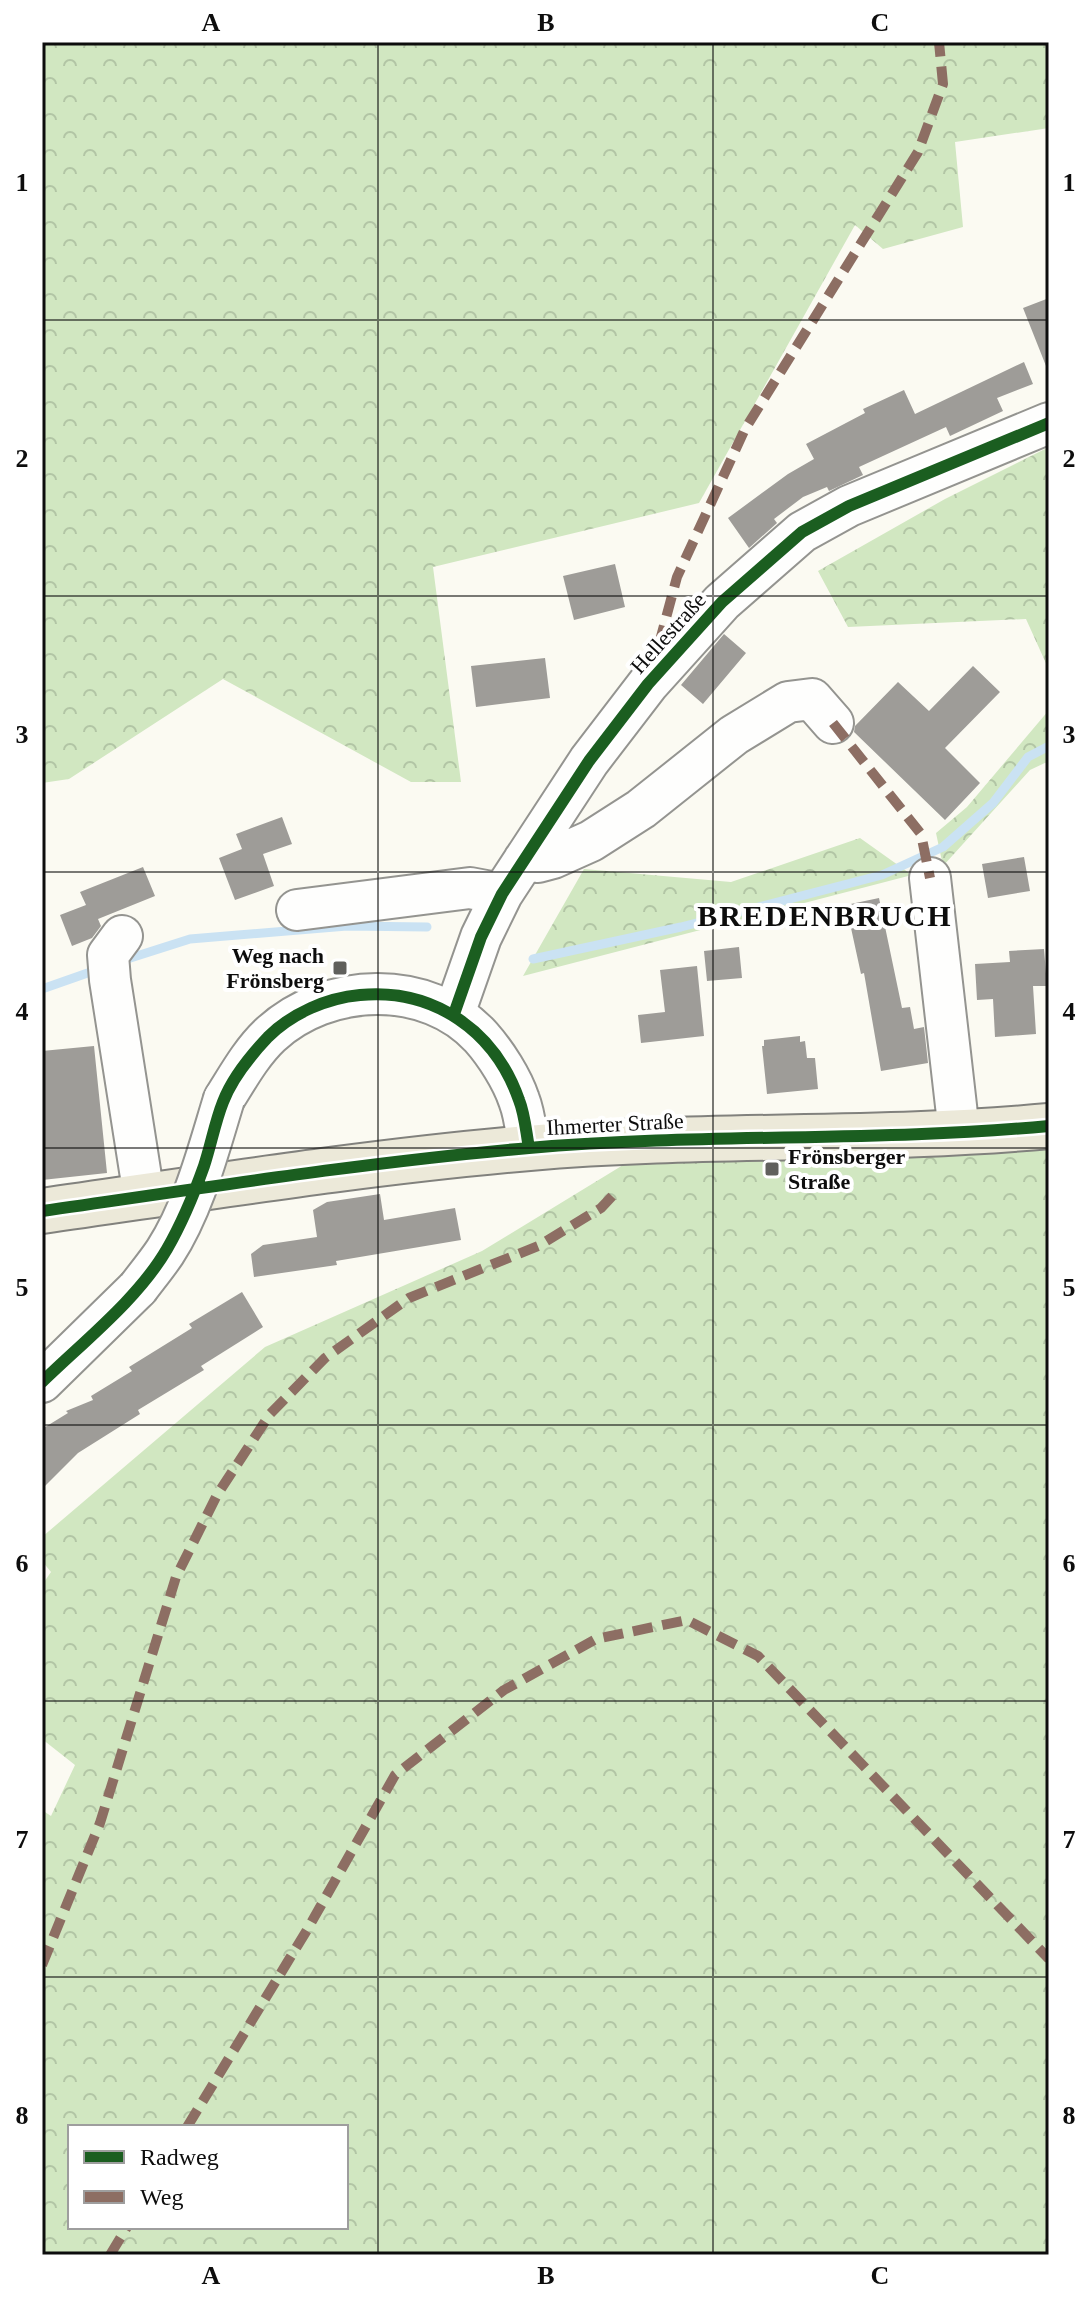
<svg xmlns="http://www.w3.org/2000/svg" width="1091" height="2297" font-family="Georgia,serif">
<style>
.forest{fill:url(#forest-crowns);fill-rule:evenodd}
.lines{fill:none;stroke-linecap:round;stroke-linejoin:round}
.stream{stroke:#cae2f3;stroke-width:9}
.building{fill:#9e9c98}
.minor-casing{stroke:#949490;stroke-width:44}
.major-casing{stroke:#81817d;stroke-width:48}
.minor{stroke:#fefefd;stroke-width:40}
.major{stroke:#ece9d9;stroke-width:44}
.minor-bridge-casing{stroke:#949490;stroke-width:44;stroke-linecap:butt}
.minor-bridge{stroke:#fefefd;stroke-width:40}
.quiet{stroke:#8d6e63;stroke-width:10;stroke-dasharray:20 10;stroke-linecap:butt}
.cycleway-casing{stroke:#fff;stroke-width:17}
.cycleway{stroke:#1b5e20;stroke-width:12}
.grid{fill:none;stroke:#0d0d0d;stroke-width:2;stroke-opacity:0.55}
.poi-dot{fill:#60605d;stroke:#fff;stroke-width:3}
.labels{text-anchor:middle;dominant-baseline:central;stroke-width:8;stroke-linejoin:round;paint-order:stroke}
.street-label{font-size:22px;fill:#0d0d0d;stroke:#fff}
.poi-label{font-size:22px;font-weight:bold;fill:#0d0d0d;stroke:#fff;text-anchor:end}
.district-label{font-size:30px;font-weight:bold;letter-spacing:2px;fill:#0d0d0d;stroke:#fff}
.neatline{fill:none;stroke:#0d0d0d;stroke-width:3}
.grid-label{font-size:26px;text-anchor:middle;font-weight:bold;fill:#0d0d0d}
</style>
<defs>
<pattern id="forest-crowns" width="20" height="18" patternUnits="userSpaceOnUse" patternTransform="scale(2)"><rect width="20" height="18" fill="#d1e7c1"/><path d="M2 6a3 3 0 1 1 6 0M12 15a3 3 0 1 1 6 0" fill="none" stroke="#b2c5a5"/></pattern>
</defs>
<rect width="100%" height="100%" fill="#fbfaf2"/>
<!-- forest -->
<path class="forest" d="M42 42H1049V128L955 142 963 227 883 249 855 225 699 503 433 567 461 782H411L223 679 69 779 42 783Z
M1049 447V670L1026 619 848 627 818 571 945 499Z
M1049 710V761L1030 770 943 866 936 833 967 807Z
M860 838 912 875 523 976 584 869 731 882Z
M1049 1138V2255H42V1810L51 1816 75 1765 42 1739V1585L51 1572 42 1561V1537L265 1347 482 1251 628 1162ZM70 2127H346V2227H70Z"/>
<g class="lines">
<!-- stream -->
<path class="stream" d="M533 959 681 927 882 875 943 847 993 803 1028 757 1049 746
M121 961 190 939 347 926 427 927
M42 989 99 969"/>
</g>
<!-- building -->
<path class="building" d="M1049 298V371H1048L1023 308Z
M1024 362 1033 384 997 398 1003 411 950 436 946 427 859 467 863 475 829 491 827 487 803 497 774 519 777 523 749 548 728 518 788 474 814 459 806 444 865 413 863 409 904 390 915 414Z
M615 564 625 607 574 620 563 576Z
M724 634 746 653 703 704 681 685Z
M545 658 550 698 476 707 471 666Z
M973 666 1000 692 945 748 980 783 945 820 854 732 855 726 898 682 929 711Z
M282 817 292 844 263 854 274 886 235 900 219 858 242 849 236 834Z
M1024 857 1030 891 988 898 982 864Z
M143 867 155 896 98 919 101 926 92 938 72 946 60 915 86 905 80 892Z
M879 898 902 1008 910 1007 914 1029 924 1027 928 1063 881 1071 864 973 861 974 846 905Z
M739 947 742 978 707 981 704 951Z
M1044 949 1047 986H1033L1036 1034 995 1037 993 999 977 1000 975 964 1010 962 1009 951Z
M697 966 704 1036 641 1043 638 1015 665 1012 660 970Z
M800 1036V1042L805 1041 807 1058H815L818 1089 767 1094 762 1046H764V1040Z
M94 1046 107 1173 42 1180V1051Z
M380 1194 384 1220 455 1208 461 1240 336 1261 337 1265 254 1277 251 1254 263 1245 317 1237 313 1210 327 1202Z
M242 1292 263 1327 201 1366 204 1370 138 1410 140 1414 78 1453 42 1489V1429L68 1413 66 1411 93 1400 91 1396 132 1371 129 1367 192 1328 189 1324Z"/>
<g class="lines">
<!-- minor casing -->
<g class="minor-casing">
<path id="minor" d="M524 860 538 862 553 858 591 841 641 809 734 735 788 702 812 699 833 723
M930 878 959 1132
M297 910 470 888 502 894
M122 936 108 955 110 980 144 1196
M454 1014 481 937 502 894 589 761 648 684 722 602 802 532 849 506 1049 423
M224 1099C238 1077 251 1053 270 1035 327 982 427 978 481 1037 496 1054 512 1079 519 1100 525 1115 526 1132 529 1148
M42 1382 138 1288"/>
</g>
<!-- major casing -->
<g class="major-casing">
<path id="major" d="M42 1211C204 1188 366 1162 529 1148 702 1133 876 1142 1049 1126"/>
</g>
<!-- minor -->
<use href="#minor" class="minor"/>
<!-- major -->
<use href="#major" class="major"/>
<!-- minor-bridge casing -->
<g class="minor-bridge-casing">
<path id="minor-bridge" d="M138 1288C147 1276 157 1264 165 1252 194 1207 208 1151 224 1099"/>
</g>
<!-- minor-bridge -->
<use href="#minor-bridge" class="minor-bridge"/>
<!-- quiet -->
<path class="quiet" d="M651 674 677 577 745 429 918 152 943 84 939 42
M833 723 921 834 930 878
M42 1965 100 1823 176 1577 217 1495 270 1414 325 1358 409 1298 538 1246 601 1208 619 1189
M187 2127 307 1930 395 1775 504 1690 596 1639 687 1620 758 1656 1049 1959
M110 2255 127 2227"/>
<!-- cycleway casing -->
<g class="cycleway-casing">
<path id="cycleway" d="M454 1014 481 937 502 894 589 761 648 684 722 602 802 532 849 506 1049 423
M42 1211C204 1188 366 1162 529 1148 702 1133 876 1142 1049 1126
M42 1382C83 1342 138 1299 167 1249 182 1223 194 1194 204 1166 211 1145 215 1122 223 1102 232 1078 251 1055 268 1037 292 1013 327 998 360 995 434 988 495 1031 519 1100 525 1115 526 1132 529 1148"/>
</g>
<!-- cycleway -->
<use href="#cycleway" class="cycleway"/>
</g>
<!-- grid -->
<path class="grid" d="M378 42V2255M713 42V2255M42 320H1049M42 596H1049M42 872H1049M42 1148H1049M42 1425H1049M42 1701H1049M42 1977H1049"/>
<!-- markers -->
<g class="poi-dot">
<rect x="332" y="960" width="16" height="16" rx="4"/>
<rect x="764" y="1161" width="16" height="16" rx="4"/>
</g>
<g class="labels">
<!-- street labels -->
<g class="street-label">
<text transform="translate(668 633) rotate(-48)">Hellestraße</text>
<text transform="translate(615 1124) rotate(-3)">Ihmerter Straße</text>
</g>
<!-- poi labels -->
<g class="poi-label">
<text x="324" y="955">Weg nach<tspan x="324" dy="25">Frönsberg</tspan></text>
<text x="788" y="1156" text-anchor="start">Frönsberger<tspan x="788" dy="25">Straße</tspan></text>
</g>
<!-- district labels -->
<g class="district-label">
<text x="825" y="915">BREDENBRUCH</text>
</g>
</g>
<!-- border -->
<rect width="1091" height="2297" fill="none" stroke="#ffffff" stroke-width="88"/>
<!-- legend -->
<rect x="68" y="2125" width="280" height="104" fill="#ffffff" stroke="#9e9e9e" stroke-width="2"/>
<rect x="84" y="2151" width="40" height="12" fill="#1b5e20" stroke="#9e9e9e" stroke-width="2"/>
<text x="140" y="2165" font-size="24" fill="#0d0d0d">Radweg</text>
<rect x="84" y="2191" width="40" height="12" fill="#8d6e63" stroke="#9e9e9e" stroke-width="2"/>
<text x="140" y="2205" font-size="24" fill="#0d0d0d">Weg</text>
<rect x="44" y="44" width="1003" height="2209" class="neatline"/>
<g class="grid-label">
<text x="211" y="31">A</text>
<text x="546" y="31">B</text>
<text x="880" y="31">C</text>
<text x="22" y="191">1</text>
<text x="1069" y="191">1</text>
<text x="22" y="467">2</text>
<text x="1069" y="467">2</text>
<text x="22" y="743">3</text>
<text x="1069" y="743">3</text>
<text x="22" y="1020">4</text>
<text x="1069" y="1020">4</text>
<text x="22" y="1296">5</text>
<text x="1069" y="1296">5</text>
<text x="22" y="1572">6</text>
<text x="1069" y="1572">6</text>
<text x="22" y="1848">7</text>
<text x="1069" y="1848">7</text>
<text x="22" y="2124">8</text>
<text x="1069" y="2124">8</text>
<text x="211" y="2284">A</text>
<text x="546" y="2284">B</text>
<text x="880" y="2284">C</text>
</g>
</svg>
